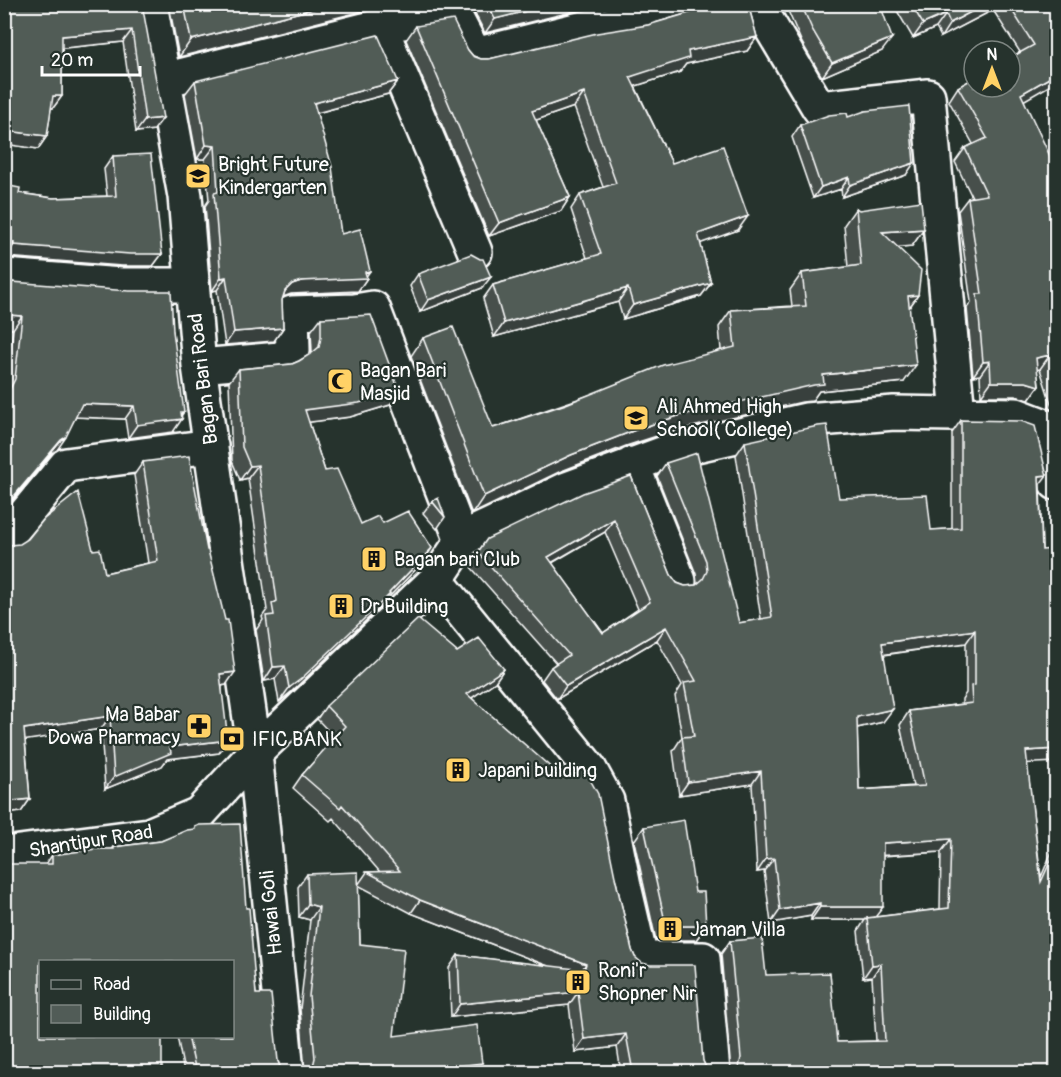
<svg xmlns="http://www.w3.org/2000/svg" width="1061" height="1077" font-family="Pangolin,sans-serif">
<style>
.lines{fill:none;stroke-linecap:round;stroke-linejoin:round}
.minor-casing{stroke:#fff;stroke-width:38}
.minor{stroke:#26332d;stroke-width:33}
.wall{fill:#464f4b;stroke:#fff;stroke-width:1.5;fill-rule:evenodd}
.shaded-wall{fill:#39403d;stroke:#fff;stroke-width:1.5}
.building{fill:#515c57;stroke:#fff;stroke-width:1.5;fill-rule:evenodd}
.labels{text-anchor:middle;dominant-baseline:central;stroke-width:4.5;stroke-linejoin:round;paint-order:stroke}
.poi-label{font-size:20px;fill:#fff;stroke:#26332d;text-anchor:start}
.street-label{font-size:20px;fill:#fff;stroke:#26332d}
</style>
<rect width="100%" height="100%" fill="#26332d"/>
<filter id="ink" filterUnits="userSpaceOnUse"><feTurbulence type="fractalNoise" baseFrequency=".0167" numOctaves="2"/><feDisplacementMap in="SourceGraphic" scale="12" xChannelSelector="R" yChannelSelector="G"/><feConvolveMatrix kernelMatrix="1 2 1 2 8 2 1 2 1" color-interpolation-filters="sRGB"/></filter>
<g filter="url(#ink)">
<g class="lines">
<!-- minor casing -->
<g class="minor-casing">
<path id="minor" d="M150 4 185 196 199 366 255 753 287 1072
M757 4 819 108 928 96 958 414
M380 26 475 252
M164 80 380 26 453 13 475 55 584 28 633 21 691 4
M4 276 121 285H192
M199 366 280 359 293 351 292 313 355 311 373 308 462 541
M632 464 679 581
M4 540 66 465 211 446
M436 580 589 768 607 801 624 886 641 959H703L713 1072
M4 854 149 835 199 814 255 753 436 580 462 541 468 536 567 489 670 451 806 420 894 413 1016 415 1042 425 1056 483"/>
</g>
<!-- minor -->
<use href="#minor" class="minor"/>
</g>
<!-- wall -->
<path class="wall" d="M4 4H142L154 130 136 132 123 42 62 48V96L53 108H51L47 136 38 149 5 144Z
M174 4H374L371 9 179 57 170 10Z
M472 4H616L579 10 485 33 471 6Z
M709 4H748L757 37 747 51 686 64 680 72 635 86 672 163 738 230 700 243 711 283 701 296 623 319 618 302 494 337 483 299 493 285 587 258 571 209 580 195 603 187 574 107 536 120 570 197 561 211 489 236 406 40 416 26 468 50 473 56 481 59H489L648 25 706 8 709 6Z
M785 4H880L882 51 822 77 802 43Z
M893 4H1046L1024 100 1055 247 1056 259V413L1053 410 1040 369H1037L1039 386 1029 400 1016 396H981L980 375 973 376 967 308 971 302 958 211 968 198 972 197 955 162 965 148 973 144 949 101 958 87 1020 52 993 10 941 37 936 28 913 38Z
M195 81H398L388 94 317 113 341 234 367 278 358 291 291 294 283 297 282 300 283 328 274 341 225 345 217 290 212 291 205 206 209 200 205 159H197L185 94Z
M848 117 906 175 842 197 841 189 813 198 792 137 800 125Z
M113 156 162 254 153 266H122L5 257 6 254H4V185L19 193 53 198 107 196 104 169Z
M856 208 859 210 924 229 912 246 898 247 918 295 909 308 904 382 819 391 812 401 802 402 666 433 626 446 559 472 472 514 411 356 423 338 493 428 721 350 719 327 731 310 792 306 790 290 802 273 848 267 844 225Z
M418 274 482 288 420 312 410 286Z
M12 282 173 331 181 415 173 432 128 438 125 419 76 417 57 450 52 453 4 510V395L6 392 13 329 4 328V292Z
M321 318 390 405 350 417 309 422 325 471 361 524 383 523 423 562 385 601 380 607 291 692 279 702 275 679 264 681 256 630 263 620 262 617 267 610 248 478 240 480 232 461 229 382 239 369 292 364 299 361 311 354 312 351 311 331Z
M961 420 1040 485 1042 550 1054 554 1027 764 1041 877 1056 842V1072H731L721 954 730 941 837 1042 876 1041 872 977 863 978 858 931 865 920H811V916L771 923 764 871 757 872 752 784 679 795 673 751 682 737 675 696 682 685 657 640 557 699 542 680 551 667 556 663 469 565 487 539 631 476 671 575 677 583 685 586 696 585 697 584 696 574 657 476 666 463 739 623 761 619 736 455 745 442 839 498 931 530 952 529V433ZM605 532 638 609 603 633 552 563ZM966 643V693L962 699V704L909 711 900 725 913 786 859 790 857 728 883 722 884 655ZM941 852 940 909 876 917 883 856Z
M143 462 226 685 222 686 219 753 167 759 162 766 105 789 101 729 25 740 30 799 21 812 4 814V543L9 545 93 550 105 573 148 563 134 475Z
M432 501 445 517 437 529 423 513Z
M457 652 504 669 495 682 472 698 615 877 632 950 635 957 703 1061 707 1070 710 1072H621L617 1047 575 1052 569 1005 451 1017 449 968 458 955 548 966 411 913 358 885 360 944 394 1036 482 1063 476 1072H305L300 1009 310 920 299 917 298 887 307 874 358 885 367 872H380L333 818 330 821 293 788 302 775 335 738 317 719 326 706Z
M195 827 246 908 256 994 278 1061 281 1070 284 1072H184L177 1036H232V962H40L46 864 52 855 112 849 114 847 161 841 193 830Z
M644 827 695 892 706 926 696 940H656L634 841Z"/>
<!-- shaded-wall -->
<path class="shaded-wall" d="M332 4H374L371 9 179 57 191 40Z
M554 4H616L579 10 485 33 495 19Z
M986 4H996L993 10 941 37 950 23Z
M946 14 936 28 913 38 923 24Z
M132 30 123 42 54 49 62 36Z
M757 37 747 51 686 64 680 72 620 91 630 77 688 51Z
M892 38 882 51 822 77 832 63Z
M1056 74V82L1011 108 1021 94Z
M398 81 388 94 305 116 314 103Z
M584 93 574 107 522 125 532 111Z
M53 96H62L53 108H44Z
M163 118 154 130 136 132 145 120Z
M8 131 47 136 38 149 4 144Z
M206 145 215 146 205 159H197Z
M914 163 906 175 842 197 850 185Z
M849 177 841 189 813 198 821 187Z
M570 197 561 211 489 236 499 223Z
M748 216 738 230 688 248 698 234Z
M924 229 912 246 870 250 882 232Z
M1054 235H1056V247L1044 249Z
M4 240 14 242 6 254H4Z
M14 245 162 254 153 266H122L5 257Z
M370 271 365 278H367L358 291 291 294 283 297 285 291 292 284 301 281Z
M226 277 217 290 212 291 221 278Z
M491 277 482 288 420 312 428 300Z
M711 283 701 296 623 319 633 305Z
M628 288 618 302 494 337 504 323Z
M918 295 906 312 908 296Z
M9 315 22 316 13 329 4 328V322Z
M283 328 274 341 225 345 234 332Z
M1050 355 1040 369 1027 372 1036 358Z
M990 361 980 375 973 376 983 362Z
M916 365 904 382 819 391 812 401 802 402 666 433 626 446 559 472 472 514 484 496 571 455 638 429 678 416 823 375Z
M991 382H1026L1039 386 1029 400 1016 396H981Z
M399 391 390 405 350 417 295 424 305 410Z
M82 404 134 406 125 419 73 417Z
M184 412 178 420 182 419 173 432 128 438 137 425Z
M66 437 57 450 52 453 4 510V508L61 440Z
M258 465 248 478 240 480 250 466Z
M1047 475 1037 488 1039 476Z
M614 519 605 532 539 570 548 557Z
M432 548 423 562 385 601 380 607 291 692 279 702 289 688 389 593Z
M666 627 657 640 557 699 566 686Z
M975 630 966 643 873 656 882 643Z
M285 666 275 679 264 681 273 667Z
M504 669 495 682 458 707 467 694Z
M235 672 226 685 211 687 220 674Z
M893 709 883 722 848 730 857 717Z
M110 716 101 729 15 742 24 729Z
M228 740 219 753 167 759 162 766 105 789 114 777 170 747Z
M1056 749V762L1017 764 1026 751Z
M761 771 752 784 679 795 688 782Z
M30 799 21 812 4 814V802Z
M951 839 941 852 873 856 883 843Z
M774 858 764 871 757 872 766 859Z
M420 900 586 964 577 977 411 913Z
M820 903 811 916 771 923 780 910Z
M308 904 319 907 310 920 299 917Z
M820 907H883L873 920 867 918 865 920H811Z
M666 926H706L696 940H656Z
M881 964 872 977 863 978 872 965Z
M578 992 569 1005 451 1017 460 1004Z
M626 1034 617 1047 575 1052 584 1039Z
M482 1063 476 1072H411Z"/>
<!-- building -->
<path class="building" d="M4 4H142L163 118 145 120 132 30 62 36V96H53L47 136 8 131 4 145Z
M184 4H332L191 40Z
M487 4H554L495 19Z
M712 4H748L757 37 688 51 689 58 630 77 672 163 723 146 748 216 698 234 711 283 633 305 628 288 504 323 493 285 601 254 580 195 616 183 584 93 532 111 570 197 499 223 416 26 453 20 468 50 473 56 481 59H489L597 33 648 25 706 8Z
M801 4H880L892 38 832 63 812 29Z
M911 4H986L950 23 946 14 923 24Z
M1008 4H1046L1056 23V74L1021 94 1056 169V235H1054L1056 259V376L1050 355 1036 358 1039 386 1026 382H991L990 361 983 362 977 294H982L968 198 987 195 965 148 987 138 958 87 974 78V87H1010V58L1034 45Z
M378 35 398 81 314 103 332 167 341 234 360 229 370 271 365 272 367 278 301 281 292 284 285 291 282 300 283 328 234 332 226 277 221 278 214 193 218 192 215 146 206 145 195 81Z
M909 106 914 163 850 185 849 177 821 187 800 125 829 115 847 113 848 117 865 111Z
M151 154 162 254H130L14 245V242L4 240V185L20 188 19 193 53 198 116 196 113 156Z
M921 201 924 229 882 232 921 270 918 295 908 296 916 365 823 375 824 384 814 385 678 416 638 429 571 455 484 496 423 338 453 327 493 428 566 404 663 365 735 347 731 310 806 306 802 273 861 265 856 208 859 210Z
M471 254 480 259H483L491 277 428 300 418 274Z
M12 282 129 291H171L173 331 184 412H181L182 419 137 425 134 406 82 404 66 437 61 440 4 508V401L15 379 22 316 9 315Z
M371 315 399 391 359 403 305 410 325 471 337 469 361 524 378 516 383 523 408 511 432 548 389 593 390 594 301 679 289 688 285 666 273 667 266 616 274 615 272 604 277 601 258 465 250 466 242 447 239 369 292 364 299 361 312 353 319 347 321 337V318Z
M961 420 1021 421 1035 426 1046 472 1047 475 1039 476 1042 550 1053 549 1054 554H1056V749L1026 751 1041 882 1056 849V1072H734L739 1067 741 1058 730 941 762 938 766 975 830 973 837 1042 885 1041 881 964 872 965 867 918 949 908 951 839 883 843V907H820V903L780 910 774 858 766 859 761 771 688 782 682 737 694 736 684 683 696 681 666 627 566 686 551 667 569 655 478 552 487 539 583 493 631 476 671 575 677 583 685 586 696 585 703 579 707 571 706 561 666 463 697 453 739 623 772 617 745 442 818 426 827 425 839 498 927 495 931 530 961 528ZM614 519 650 602 603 633 548 557ZM975 630V685L971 686 972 703 909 711 925 786 859 790 857 717 893 709 882 643Z
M189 456 207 550H208L225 620H228L235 672 220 674 228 740 170 747 171 753 114 777 110 716 24 729 30 799 4 802V543L9 545 20 544 28 539 44 519 78 492 93 550 100 549 105 573 158 561 143 462Z
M438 498 445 517 432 501Z
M418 619 457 652 479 638 504 669 467 694 554 770 583 767 598 794 615 877 632 950 635 957 642 963 650 965H695L703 1061 707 1070 710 1072H633L626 1034 584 1039 578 992 460 1004 458 955 584 970 586 964 420 900 367 872 400 871 342 805 340 808 302 775 345 726 326 706Z
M684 820 695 892H704L706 926H666L644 827Z
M240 824 246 908H249L256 994H271L278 1061 281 1070 284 1072H196L188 1036H232V962H40V1036H162V1072H4V864H52V855L96 849H114V847L161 841 187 830 195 829V827L199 825Z
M358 872 360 944 404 949 394 1036 477 1025 482 1063 411 1072H309L313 1066 315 1058 309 996 319 907 308 904 307 874Z"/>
</g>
<!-- icons -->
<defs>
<g id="school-square" transform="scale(1.35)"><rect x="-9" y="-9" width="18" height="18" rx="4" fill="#ffd166" stroke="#26332d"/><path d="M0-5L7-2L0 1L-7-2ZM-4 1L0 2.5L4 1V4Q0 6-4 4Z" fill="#111"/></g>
<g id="mosque-square" transform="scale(1.35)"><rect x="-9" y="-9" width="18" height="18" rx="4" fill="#ffd166" stroke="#26332d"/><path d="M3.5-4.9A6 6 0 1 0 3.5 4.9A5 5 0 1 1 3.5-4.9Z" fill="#111"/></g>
<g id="university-square" transform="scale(1.35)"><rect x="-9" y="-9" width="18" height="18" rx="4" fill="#ffd166" stroke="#26332d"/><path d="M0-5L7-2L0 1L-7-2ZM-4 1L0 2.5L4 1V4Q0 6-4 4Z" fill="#111"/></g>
<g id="building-square" transform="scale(1.35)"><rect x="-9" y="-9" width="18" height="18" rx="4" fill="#ffd166" stroke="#26332d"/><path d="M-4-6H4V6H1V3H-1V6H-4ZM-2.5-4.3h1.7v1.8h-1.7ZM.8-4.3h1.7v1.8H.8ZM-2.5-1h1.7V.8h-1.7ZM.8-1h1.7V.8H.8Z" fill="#111"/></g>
<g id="pharmacy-square" transform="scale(1.35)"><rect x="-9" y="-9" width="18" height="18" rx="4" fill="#ffd166" stroke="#26332d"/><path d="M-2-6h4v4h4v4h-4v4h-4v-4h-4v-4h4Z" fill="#111"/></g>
<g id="bank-square" transform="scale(1.35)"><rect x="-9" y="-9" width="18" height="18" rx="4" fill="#ffd166" stroke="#26332d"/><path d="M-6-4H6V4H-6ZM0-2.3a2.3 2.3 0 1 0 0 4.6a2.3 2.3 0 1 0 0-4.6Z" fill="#111"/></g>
</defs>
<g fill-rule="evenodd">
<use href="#school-square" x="198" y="176"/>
<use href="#mosque-square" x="340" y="381"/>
<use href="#university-square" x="636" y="418"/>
<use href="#building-square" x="374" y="559"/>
<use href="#building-square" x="341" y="606"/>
<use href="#pharmacy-square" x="199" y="726"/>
<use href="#bank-square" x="232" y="739"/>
<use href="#building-square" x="458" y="770"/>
<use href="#building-square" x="670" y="929"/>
<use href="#building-square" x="578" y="982"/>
</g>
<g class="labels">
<!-- poi labels -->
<g class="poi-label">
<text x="218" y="164">Bright Future<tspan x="218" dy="23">Kindergarten</tspan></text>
<text x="360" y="370">Bagan Bari<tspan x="360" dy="23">Masjid</tspan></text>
<text x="656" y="406">Ali Ahmed High<tspan x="656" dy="23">School( College)</tspan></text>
<text x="394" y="559">Bagan bari Club</text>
<text x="360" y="606">Dr Building</text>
<text x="180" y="714" text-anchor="end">Ma Babar<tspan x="180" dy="23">Dowa Pharmacy</tspan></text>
<text x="252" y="739">IFIC BANK</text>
<text x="478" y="770">Japani building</text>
<text x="690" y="929">Jaman Villa</text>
<text x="598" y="970">Roni'r<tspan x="598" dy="23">Shopner Nir</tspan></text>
</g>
<!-- street labels -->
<g class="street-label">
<text transform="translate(203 379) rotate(-97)">Bagan Bari Road</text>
<text transform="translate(91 841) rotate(-9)">Shantipur Road</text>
<text transform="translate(271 913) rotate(-96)">Hawai Goli</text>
</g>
</g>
<!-- margin -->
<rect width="1061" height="1077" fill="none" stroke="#26332d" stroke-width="24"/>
<rect x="12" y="12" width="1037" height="1053" fill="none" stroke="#fff" stroke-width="2" filter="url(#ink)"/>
<!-- legend -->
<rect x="39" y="960" width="195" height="78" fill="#26332d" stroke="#7d8581" stroke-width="1.5"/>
<rect x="51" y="980" width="30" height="9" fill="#26332d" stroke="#7d8581" stroke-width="1.5"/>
<text x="93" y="990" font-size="18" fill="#ffffff">Road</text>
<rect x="51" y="1005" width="30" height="18" fill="#515c57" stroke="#7d8581" stroke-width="1.5"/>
<text x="93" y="1020" font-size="18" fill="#ffffff">Building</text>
<!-- north arrow -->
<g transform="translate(992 69)"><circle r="28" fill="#26332d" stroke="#7d8581" stroke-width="1.5"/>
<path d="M0-4.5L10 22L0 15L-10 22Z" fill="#ffd166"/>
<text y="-9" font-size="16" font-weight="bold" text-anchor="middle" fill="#ffffff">N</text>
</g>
<!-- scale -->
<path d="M42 66v9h98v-9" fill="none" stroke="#ffffff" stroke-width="3"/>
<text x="51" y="66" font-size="18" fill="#ffffff" stroke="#26332d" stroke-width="4.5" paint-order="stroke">20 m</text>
</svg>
